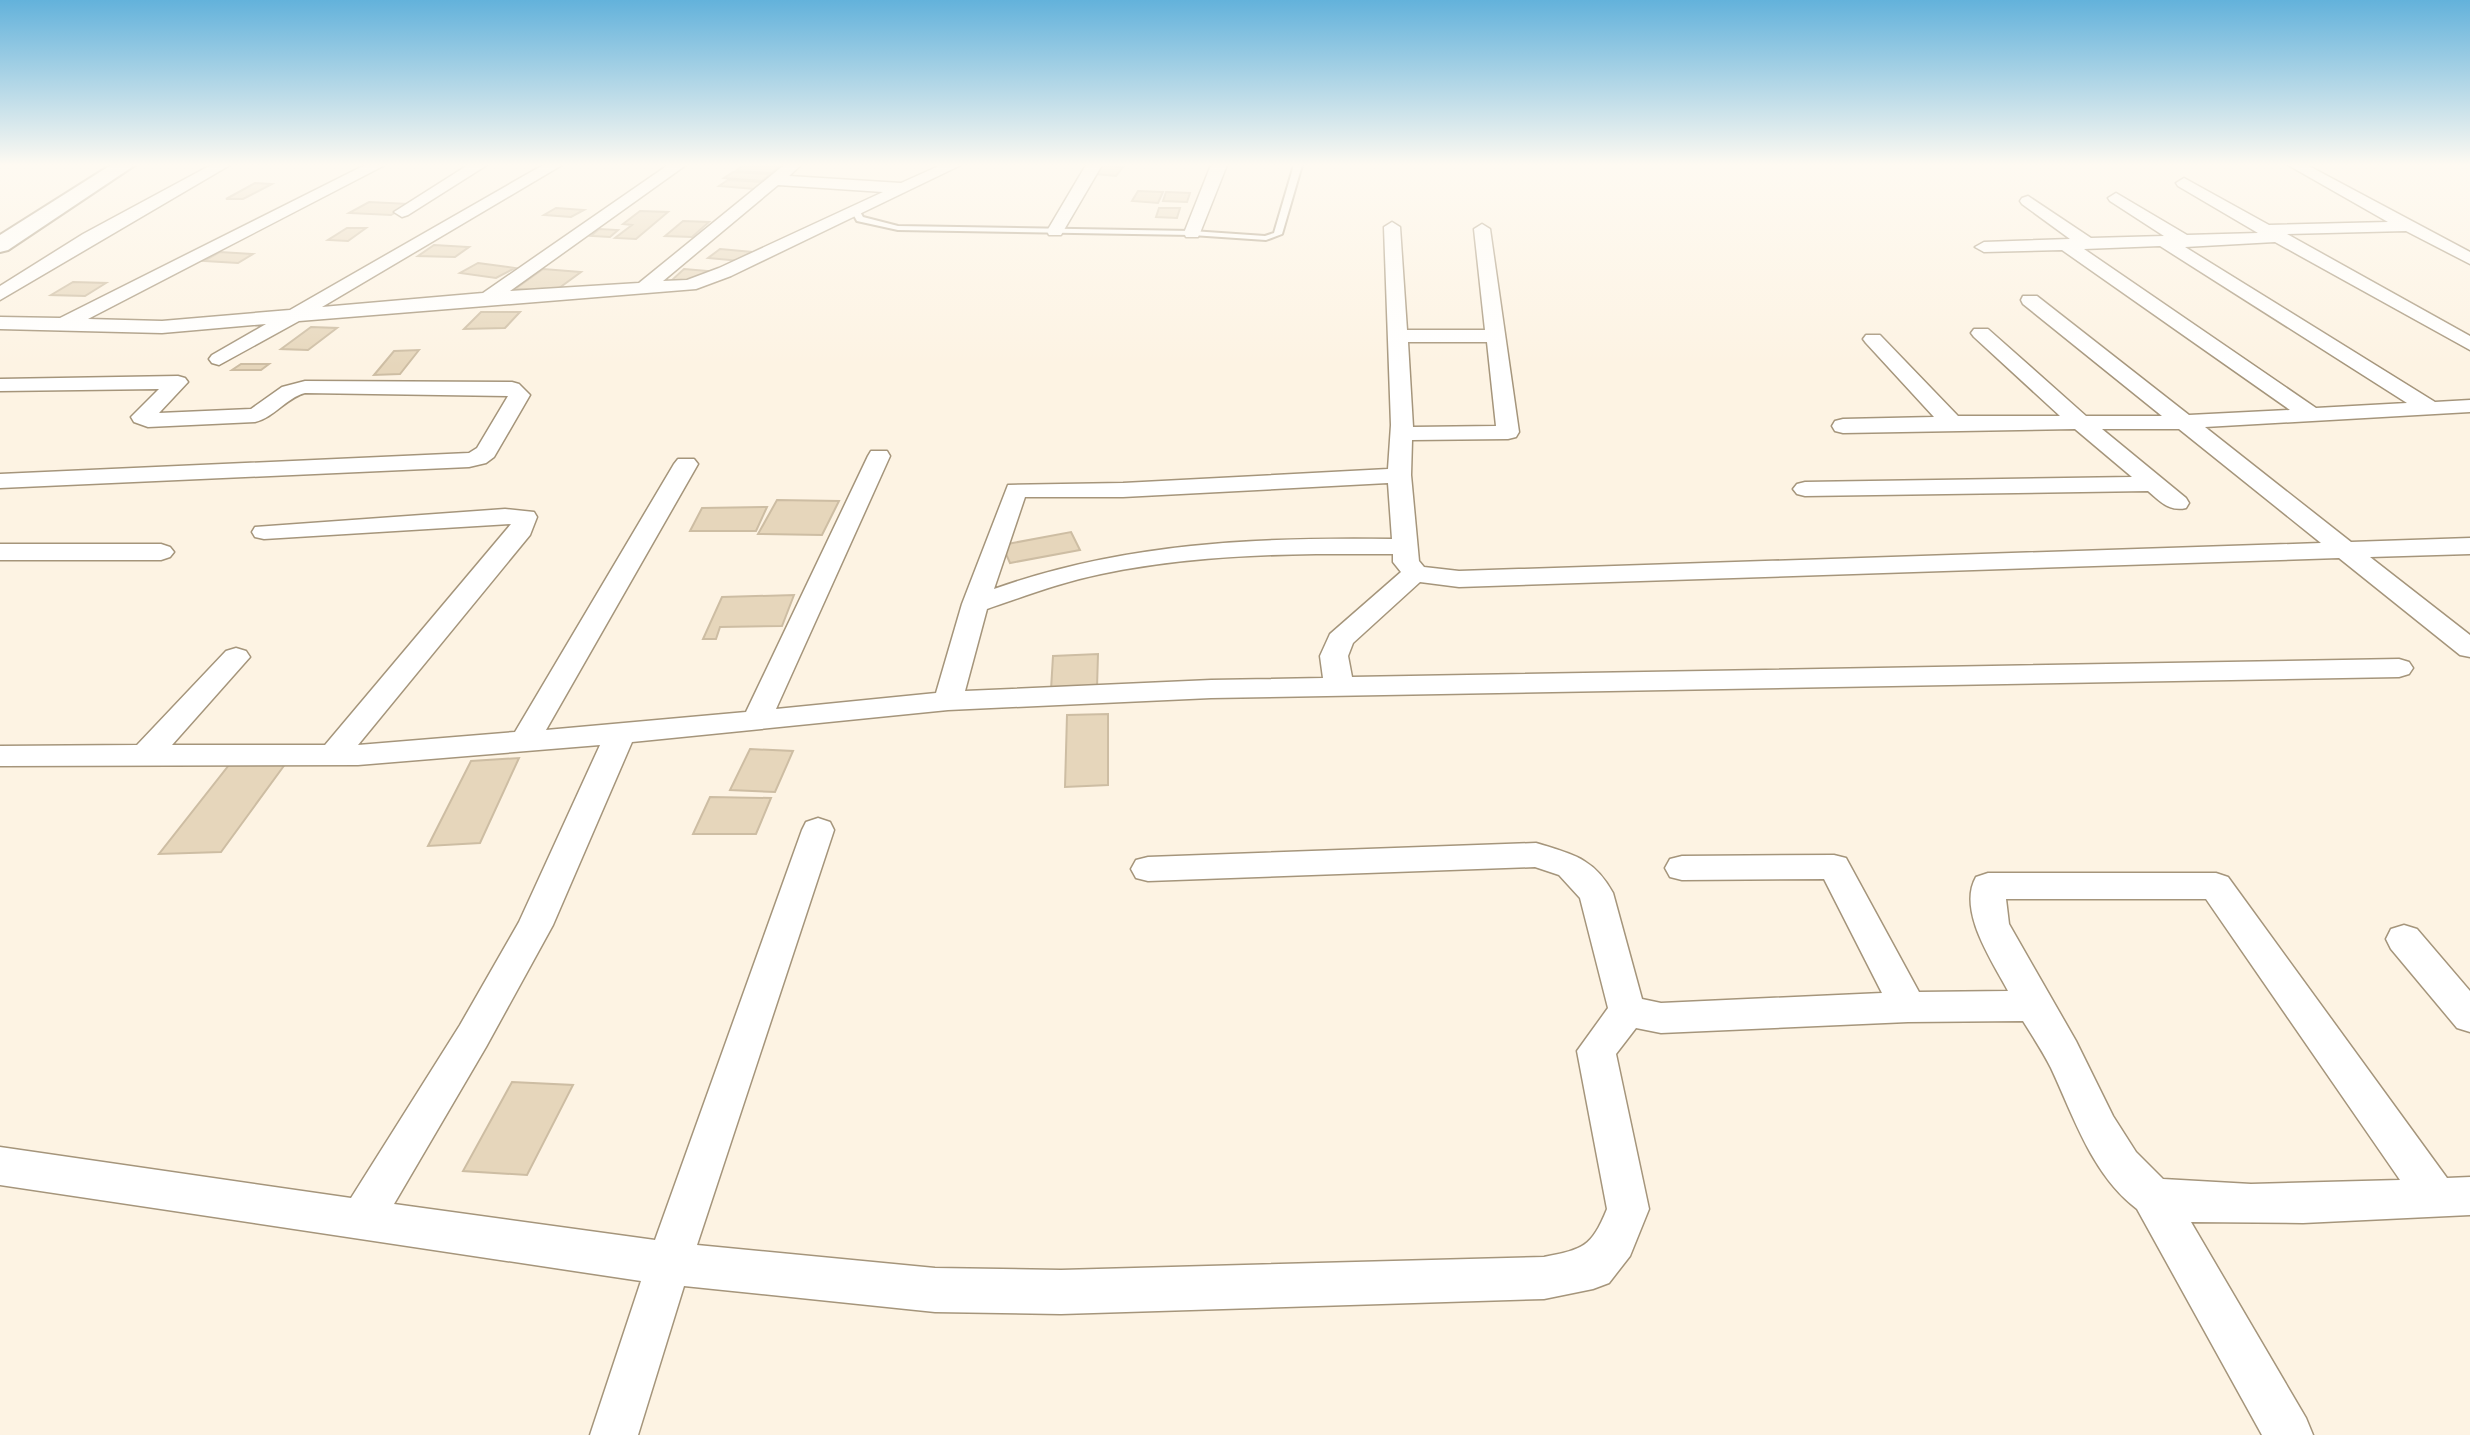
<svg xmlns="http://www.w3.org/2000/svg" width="2470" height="1435" font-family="'Public Sans',sans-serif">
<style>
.building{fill:#e6d6bb;stroke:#cdbda3;stroke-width:2}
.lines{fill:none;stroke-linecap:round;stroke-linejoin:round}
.service-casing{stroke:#a5957b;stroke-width:4}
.minor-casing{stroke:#a5957b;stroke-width:3}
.secondary-casing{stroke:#a5957b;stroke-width:4}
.service{fill:#fff;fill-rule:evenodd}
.minor{fill:#fff;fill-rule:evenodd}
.secondary{fill:#fff;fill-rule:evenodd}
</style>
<rect width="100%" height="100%" fill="#fdf3e3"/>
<!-- building -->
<path class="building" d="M743 165H763L780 166 772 173 736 171Z
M1101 165 1123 167 1116 176 1094 174Z
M733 172 770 174 762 181 724 178Z
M728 180 764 182 755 189 719 186Z
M255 183 272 184 243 199H226Z
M1138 191 1163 192 1158 203 1132 201Z
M1166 192 1190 193 1187 202 1163 201Z
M369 202 410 204 391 215 349 213Z
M556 208 584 210 571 217 544 215Z
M1159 208H1180L1177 218 1156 217Z
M640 211 668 212 636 239 615 238 632 225 623 224Z
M683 221 709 222 692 237 665 236Z
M347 228H366L348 241 328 240Z
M599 229 618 230 610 237 591 236Z
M434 245 469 247 455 257 418 256Z
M720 249 753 252 741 261 708 258Z
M220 252 253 254 238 263 204 261Z
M478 263 515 268 496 278 460 273Z
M543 269 581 272 555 291 515 289Z
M684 269 708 271 697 281 672 280Z
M73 282 106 283 85 296 51 295Z
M481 312H520L505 328 464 329Z
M311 327 337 328 308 350 281 349Z
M419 350 400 374 374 375 394 351Z
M241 364H269L261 370H232Z
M777 500 839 501 822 535 758 534Z
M767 507 756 531H690L702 508Z
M1071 532 1080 550 1010 563 1002 545Z
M794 595 782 626 720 627 716 639H703L722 597Z
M1098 654 1097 688 1051 690 1053 656Z
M1108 714V785L1065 787 1067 715Z
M750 749 793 751 775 792 730 790Z
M519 758 480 843 428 846 471 761Z
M286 763 221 852 159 854 229 765Z
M710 797 771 798 756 834H693Z
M512 1082 573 1085 527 1175 463 1171Z"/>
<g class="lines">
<!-- service casing -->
<g class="service-casing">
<path id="service" d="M1294 165H1302L1282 234 1266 240 1192 235 898 230 857 221 852 212 859 210 863 217 898 226 1192 231 1265 236 1274 233Z"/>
</g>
<!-- minor casing -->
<g class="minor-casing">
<path id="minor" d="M211 165H230L0 300V286L83 234Z
M365 165H385L88 319 162 321 290 310 543 165H562L322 307 483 293 668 165H686L510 291 639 283 784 165H801L789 176 901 183 941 165H961L731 276 696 289 299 321 219 365 212 363 209 359 212 355 266 324 162 333 0 329V317L60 318ZM778 185 883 192 719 268 687 280 663 281Z
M468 165H487L408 215 402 217 394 212Z
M1086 165H1102L1061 235H1049L1047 231Z
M1211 165H1227L1200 233 1198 237H1186L1184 233Z
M2288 165H2307L2470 252V264L2406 231 2287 234 2470 336V350L2275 242 2185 247 2435 402 2470 400V412L2205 427 2351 542 2470 538V554L2370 557 2470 635V657L2460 655 2339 558 1459 587 1420 582 1353 643 1348 656 1352 677 2399 659 2409 662 2413 668 2409 674 2399 677 1211 698 948 710 632 742 553 925 486 1047 394 1204 655 1240 802 830 806 822 818 818 830 822 834 830 697 1245 935 1268 1061 1270 1544 1257C1583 1249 1591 1248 1607 1209L1577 1051 1608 1008 1580 898 1559 875 1535 867 1148 881 1136 878 1131 869 1136 860 1148 857 1536 843C1572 854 1594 858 1613 893L1642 999 1661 1003 1882 993 1824 879 1682 880 1670 877 1665 868 1670 859 1682 856 1834 855 1846 858 1919 992 2008 991C1992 961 1957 910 1976 877L1988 873H2216L2228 877 2447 1178 2470 1177V1215L2303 1223 2191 1222 2306 1418 2313 1435H2262L2137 1209C2092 1175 2074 1117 2051 1068 2043 1052 2033 1037 2023 1021L1908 1022 1661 1033 1636 1028 1616 1054 1649 1209 1630 1256 1609 1283 1593 1289 1544 1299 1061 1314 935 1312 684 1286 638 1435H590L641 1281 0 1185V1147L351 1198 460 1025 519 922 600 745 358 765 0 766V746L137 745 226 651 236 648 246 651 250 657 172 745H325L511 524 264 539 255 537 252 532 255 527 505 509 534 512 537 517 530 535 358 745 515 732 674 464 678 459H694L698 464 546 730 746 712 868 456 871 451H887L890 456 776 709 936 693 962 604 1008 485 1123 483 1388 469 1391 425 1384 227 1392 222 1400 227 1407 330H1485L1474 229 1482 224 1490 229 1519 432 1516 437 1508 439 1412 440 1411 475 1419 561 1424 567 1459 571 2321 543 2179 429H2102L2186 498 2189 503 2186 508C2169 512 2160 501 2148 491L1805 496 1797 494 1793 489 1797 484 1805 482 2132 477 2075 429 1843 433 1835 431 1832 426 1835 421 1843 419 1934 417 1866 343 1863 339 1866 335H1880L1958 416H2060L1974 337 1971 333 1974 329H1988L2086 416H2162L2023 304 2021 300 2023 296H2037L2189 415 2290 410 2062 250 1984 252 1975 247 1984 242 2070 239 2022 204 2020 201 2022 198 2028 196 2091 238 2164 236 2110 201 2108 198 2116 193 2187 235 2258 233 2178 186 2176 183 2184 178 2269 225 2388 222ZM2160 246 2407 403 2316 408 2084 249ZM1408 342H1487L1496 426 1413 427ZM1388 483 1392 539C1256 537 1123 543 994 589L1025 497H1123ZM1316 554H1393V562L1401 572 1330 634 1320 656 1323 678 1211 680 965 691 987 609C1025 596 1062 582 1101 574 1172 559 1244 555 1316 554ZM2006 899H2206L2400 1180 2251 1184 2163 1179 2136 1152 2113 1116 2076 1041 2009 924Z
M178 376 185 378 188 382 159 413 251 409 282 387 305 381 512 382 519 384 530 395 494 457 486 463 469 467 0 488V474L469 453 477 448 508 396 305 393C286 398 275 417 255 422L148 427 134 422 131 417 159 389 0 391V379Z
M0 544H161L170 547 174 552 170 557 161 560H0Z
M2404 925 2417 929 2470 991V1032L2457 1028 2391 949 2386 939 2391 929Z"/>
</g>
<!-- secondary casing -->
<g class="secondary-casing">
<path id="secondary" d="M111 165H135L8 250 0 252V235Z"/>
</g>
<!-- service -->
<use href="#service" class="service"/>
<!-- minor -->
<use href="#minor" class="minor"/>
<!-- secondary -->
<use href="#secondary" class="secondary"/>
</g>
<!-- sky -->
<linearGradient id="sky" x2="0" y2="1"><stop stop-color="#63b2db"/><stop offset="0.45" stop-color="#fefaf2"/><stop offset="1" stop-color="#fefaf2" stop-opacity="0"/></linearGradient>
<rect width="2470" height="366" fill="url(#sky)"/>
</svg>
